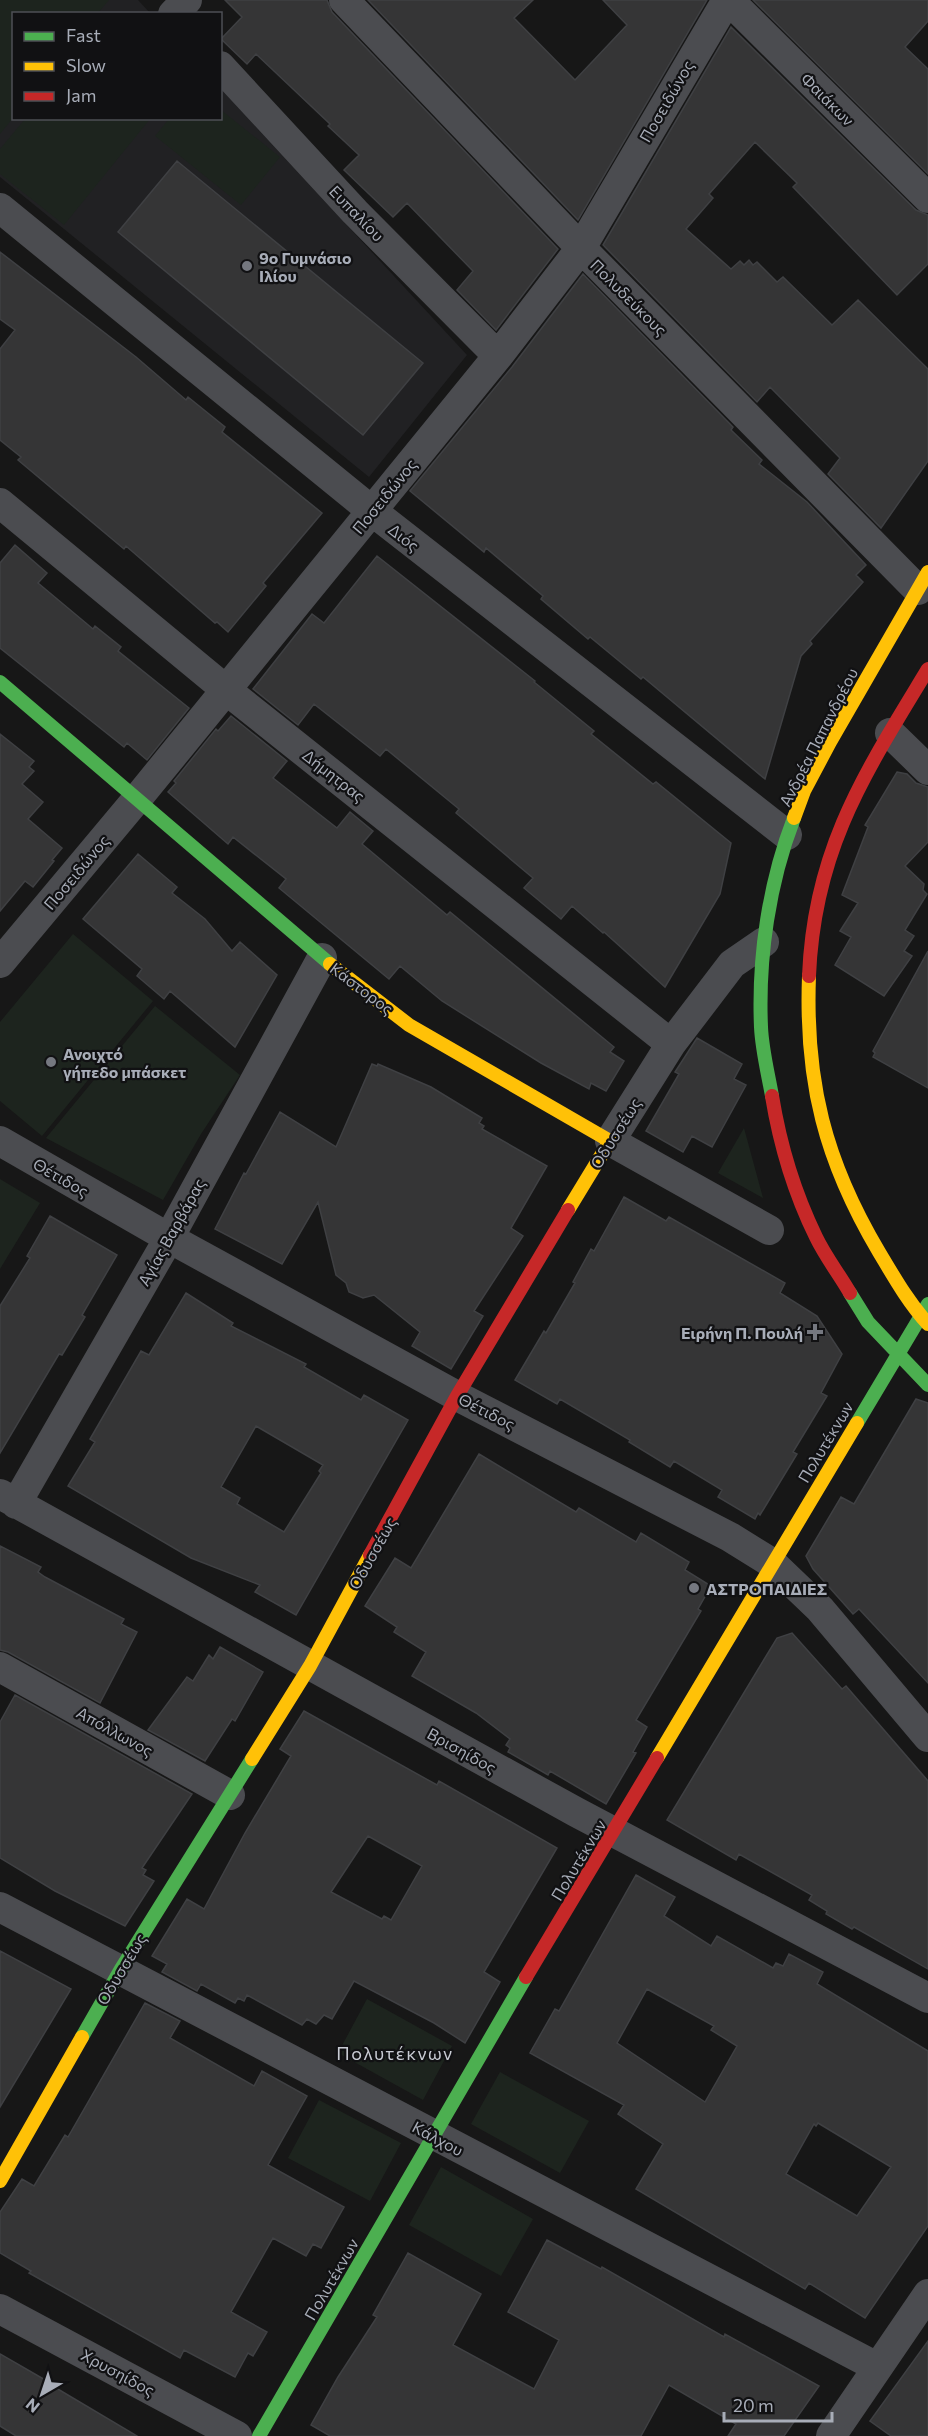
<svg xmlns="http://www.w3.org/2000/svg" width="928" height="2436" font-family="Commissioner,sans-serif">
<style>
.built{fill:#212123}
.green{fill:#1d241e}
.building{fill:#353536;stroke:#3f4043;stroke-width:1.5;fill-rule:evenodd}
.lines{fill:none;stroke-linecap:round;stroke-linejoin:round}
.street{stroke:#4b4c50;stroke-width:30}
.fast{stroke:#4caf50;stroke-width:14}
.slow{stroke:#ffc107;stroke-width:14}
.jam{stroke:#c62828;stroke-width:14}
.poi-dot{fill:#757880;stroke:#111113;stroke-width:2}
.labels{text-anchor:middle;dominant-baseline:central;stroke-width:4.5;stroke-linejoin:round;paint-order:stroke}
.street-label{font-size:16px;fill:#a8adb8;stroke:#111113}
.poi-label{font-size:16px;font-weight:bold;fill:#a8adb8;stroke:#111113;text-anchor:start}
.neighbourhood-label{font-size:18px;letter-spacing:1.5px;fill:#c9ccd4;stroke:#111113}
</style>
<rect width="100%" height="100%" fill="#171717"/>
<!-- built -->
<path class="built" d="M0 0H138L150 13 14 14V118H220L221 89 467 355 369 477 0 177Z"/>
<!-- green -->
<path class="green" d="M0 0H109L98 13 14 14 13 118 0 134Z
M221 110 280 157 241 205 155 136 169 119 220 118Z
M25 119V118L150 119 64 225 0 174V149Z
M73 934 153 1001 42 1136 0 1101V1022Z
M155 1006 240 1075 201 1134 163 1200 46 1138Z
M744 1128 763 1198 718 1173Z
M0 1179 40 1203 0 1269Z
M367 1999 452 2046 423 2100 338 2053Z
M500 2072 589 2121 560 2173 471 2124Z
M319 2100 401 2143 370 2201 288 2158Z
M441 2167 533 2219 501 2276 409 2225Z"/>
<!-- building -->
<path class="building" d="M225 0H327L332 12 558 249 496 330 457 290 473 271 407 203 393 217 344 170 359 155 328 126 330 124 256 54 247 64 221 39 242 17Z
M368 0H533L514 18 575 80 627 25 603 0H707L578 220Z
M753 0H928V21L905 47 928 69V174Z
M731 27 916 210 928 215V264L897 295 793 187 797 183 755 142 709 194 713 198 686 229 731 269 740 261 744 265 749 260 753 265 757 262 777 282 783 277 832 325 858 300 928 369V461L881 528 828 474 840 458 770 387 757 402 603 245Z
M177 161 423 363 363 435 118 232Z
M0 252 136 357 186 400 188 397 225 427 222 432 322 513 263 583 266 586 228 632 217 622 215 623 126 546 124 549 18 460 21 457 0 440V349L15 330 0 319Z
M583 274 733 427 731 430 762 460 759 464 807 502 866 565 856 575 863 582 810 641 812 644 801 656 765 779 643 677 641 679 590 637 588 639 541 599 543 596 486 548 484 552 410 491 512 367Z
M15 545 47 573 38 583 93 629 95 626 121 647 118 651 189 708 147 760 127 743 124 747 0 648V563Z
M377 556 535 681 534 682 594 731 591 734 653 784 656 782 731 843 720 894 665 987 604 932 603 933 572 906 561 919 524 888 533 878 456 813 459 809 386 749 380 756 314 704 298 725 253 689 312 614 324 623Z
M231 716 287 761 273 778 337 828 350 812 373 831 362 844 447 915 450 912 614 1047 610 1052 624 1061 606 1091 591 1083 589 1089 541 1063 442 1001 400 966 389 979 279 888 286 879 233 837 228 844 168 792 176 783 174 781 216 729 218 731Z
M0 734 34 761 29 767 34 771 22 784 43 802 28 819 62 848 52 860 54 861 33 887 25 881 0 911Z
M897 772 907 774 916 783 928 787V842L905 866 924 884 923 890 927 894 905 930 914 936 904 951 912 956 884 996 835 965 851 937 840 931 858 903 842 895 868 827 865 825Z
M138 854 177 887 172 893 205 919 232 951 240 942 277 975 235 1047 170 991 164 999 137 976 142 969 83 919Z
M928 951V1088L873 1057 875 1053 873 1051Z
M697 1038 742 1064 734 1079 746 1085 712 1147 692 1136 683 1152 646 1131 679 1074 675 1072Z
M372 1064 377 1066 378 1064 431 1087 482 1118 479 1123 484 1126 482 1129 547 1166 511 1228 523 1236 474 1311 483 1316 451 1369 412 1346 420 1332 374 1295 363 1298 349 1292 346 1283 336 1275 318 1202 282 1264 215 1229 244 1173 246 1174 280 1112 336 1147Z
M624 1197 666 1221 669 1217 785 1283 780 1293 817 1316 842 1354 821 1393 827 1396 793 1452 797 1454 760 1515 758 1513 755 1519 718 1497 722 1490 674 1461 670 1467 629 1442 630 1440 560 1399 557 1404 515 1380 544 1331 546 1333 575 1283 573 1282 591 1249 594 1251Z
M50 1216 117 1255 82 1315 85 1317 62 1355 59 1354 0 1453V1306L30 1258 27 1256Z
M186 1293 233 1323 231 1326 306 1364 304 1367 361 1400 364 1395 408 1420 296 1615 255 1592 260 1585 191 1558 68 1486 95 1442 90 1439 141 1351 149 1355ZM256 1426 323 1465 319 1471 321 1473 284 1532 237 1504 240 1498 221 1487Z
M916 1399 928 1403V1683L859 1609 853 1614 813 1569 806 1556 841 1497 854 1504Z
M479 1454 576 1512 579 1508 636 1542 641 1533 689 1562 685 1570 711 1586 698 1609 701 1611 636 1720 647 1727 633 1752 636 1753 606 1804 550 1771 548 1775 508 1752 510 1748 506 1745 510 1739 476 1713 412 1676 426 1652 394 1632 397 1627 365 1606 395 1558 411 1568Z
M0 1546 41 1567 38 1572 45 1577 124 1619 121 1624 137 1632 100 1703 8 1652 0 1650Z
M792 1633 842 1689 846 1686 928 1781V1969L854 1927 852 1929 826 1914 827 1911 809 1900 812 1895 739 1854 736 1860 667 1820 777 1638Z
M220 1647 263 1672 235 1721 232 1719 205 1761 148 1730 187 1677 193 1681 209 1655 213 1659Z
M15 1695 192 1794 142 1868 146 1870 143 1875 154 1881 125 1926 55 1891 0 1858V1722Z
M304 1711 437 1785 439 1781 557 1848 484 1972 500 1982 465 2043 434 2023 354 1981 332 2019 324 2015 316 2024 307 2019 302 2025 247 1995 244 2001 238 1998 235 2003 201 1984 197 1991 162 1972 167 1964 152 1956 187 1899 204 1909 245 1833 291 1756 280 1749ZM368 1836 422 1866 391 1920 384 1916 382 1919 331 1892Z
M636 1875 675 1897 664 1916 711 1946 717 1936 773 1968 776 1963 783 1966 789 1954 823 1972 817 1984 928 2051V2226L865 2318 809 2283 805 2289 636 2189 663 2144 618 2114 624 2105 530 2053 555 2009 559 2011ZM647 1989 714 2026 711 2030 737 2046 705 2102 617 2043ZM818 2123 891 2167 857 2216 786 2174 814 2124 816 2126Z
M0 1951 71 1989 0 2107Z
M145 2003 180 2021 170 2038 254 2086 262 2071 307 2096 268 2165 344 2207 321 2248 313 2244 306 2256 273 2238 231 2312 267 2332 253 2356 248 2353 235 2377 184 2350 180 2358 29 2273 31 2271 0 2253V2212L22 2179 34 2186 65 2135 68 2137Z
M547 2240 601 2269 602 2267 724 2337 725 2334 819 2386 784 2436H728L736 2424 669 2385 641 2436H330L311 2425 338 2377 377 2317 373 2315 408 2253 481 2294 453 2345 534 2389 559 2340 508 2312Z
M928 2341V2436H891L870 2421Z
M0 2354 47 2381 46 2382 137 2436H16L0 2426Z"/>
<g class="lines">
<!-- street -->
<path class="street" d="M344 0 581 248 918 590
M729 0 928 198
M173 14 187 0
M220 66 355 212 498 356
M0 208 372 511 787 835
M0 503 225 689 671 1044
M890 733 928 770
M764 942 732 964 671 1044 610 1141 769 1230
M0 963 137 799 498 356 581 248 727 0
M0 1141 169 1238 457 1396 730 1537 772 1563 820 1609 928 1737
M0 1494 576 1812 928 1998
M16 1504 169 1238 322 958
M0 1667 230 1795
M0 1907 877 2367
M0 2309 237 2436
M831 2436 928 2294"/>
<!-- fast -->
<path class="fast" d="M0 682 330 964
M772 1096C768 1073 762 1050 761 1027 758 957 769 883 794 818
M850 1293 868 1322 928 1385
M857 1423 928 1304
M82 2037 121 1969 252 1759
M259 2436 526 1977"/>
<!-- slow -->
<path class="slow" d="M794 818 804 791 830 742 928 572
M330 964 409 1025 610 1141 568 1210
M809 976C805 1082 825 1161 879 1252 894 1277 908 1302 928 1324
M657 1758 857 1423
M252 1759 310 1666 370 1555
M0 2181 82 2037"/>
<!-- jam -->
<path class="jam" d="M809 976C814 849 865 773 928 669
M772 1096C780 1145 794 1192 816 1237 825 1256 839 1274 850 1293
M370 1555 457 1396 568 1210
M526 1977 657 1758"/>
</g>
<!-- markers -->
<g class="poi-dot">
<circle cx="247" cy="266" r="6"/>
<circle cx="51" cy="1062" r="6"/>
<path d="M812 1323h6v6h6v6h-6v6h-6v-6h-6v-6h6z"/>
<circle cx="694" cy="1588" r="6"/>
</g>
<g class="labels">
<!-- street labels -->
<g class="street-label">
<text transform="translate(828 99) rotate(45)">Φαιάκων</text>
<text transform="translate(666 101) rotate(-60)">Ποσειδώνος</text>
<text transform="translate(357 213) rotate(46)">Ευπαλίου</text>
<text transform="translate(629 297) rotate(45)">Πολυδεύκους</text>
<text transform="translate(384 496) rotate(-51)">Ποσειδώνος</text>
<text transform="translate(404 537) rotate(38)">Διός</text>
<text transform="translate(818 737) rotate(-63)">Ανδρέα Παπανδρέου</text>
<text transform="translate(334 775) rotate(38)">Δήμητρας</text>
<text transform="translate(76 872) rotate(-50)">Ποσειδώνος</text>
<text transform="translate(362 988) rotate(37)">Κάστορος</text>
<text transform="translate(615 1133) rotate(-58)">Οδυσσέως</text>
<text transform="translate(61 1177) rotate(30)">Θέτιδος</text>
<text transform="translate(171 1232) rotate(-61)">Αγίας Βαρβάρας</text>
<text transform="translate(487 1411) rotate(27)">Θέτιδος</text>
<text transform="translate(825 1442) rotate(-59)">Πολυτέκνων</text>
<text transform="translate(372 1553) rotate(-61)">Οδυσσέως</text>
<text transform="translate(115 1731) rotate(29)">Απόλλωνος</text>
<text transform="translate(462 1750) rotate(29)">Βρισηίδος</text>
<text transform="translate(578 1860) rotate(-59)">Πολυτέκνων</text>
<text transform="translate(121 1969) rotate(-59)">Οδυσσέως</text>
<text transform="translate(438 2138) rotate(28)">Κάλχου</text>
<text transform="translate(331 2279) rotate(-60)">Πολυτέκνων</text>
<text transform="translate(118 2372) rotate(28)">Χρυσηίδος</text>
</g>
<!-- poi labels -->
<g class="poi-label">
<text x="259" y="257">9ο Γυμνάσιο<tspan x="259" dy="18">Ιλίου</tspan></text>
<text x="63" y="1053">Ανοιχτό<tspan x="63" dy="18">γήπεδο μπάσκετ</tspan></text>
<text x="803" y="1332" text-anchor="end">Ειρήνη Π. Πουλή</text>
<text x="706" y="1588">ΑΣΤΡΟΠΑΙΔΙΕΣ</text>
</g>
<!-- neighbourhood labels -->
<g class="neighbourhood-label">
<text x="395" y="2053">Πολυτέκνων</text>
</g>
</g>
<!-- legend -->
<rect x="12" y="12" width="210" height="108" fill="#111113" stroke="#4d4f55" stroke-width="1.5"/>
<rect x="24" y="32" width="30" height="9" fill="#4caf50" stroke="#4d4f55" stroke-width="1.5"/>
<text x="66" y="42" font-size="18" fill="#a8adb8">Fast</text>
<rect x="24" y="62" width="30" height="9" fill="#ffc107" stroke="#4d4f55" stroke-width="1.5"/>
<text x="66" y="72" font-size="18" fill="#a8adb8">Slow</text>
<rect x="24" y="92" width="30" height="9" fill="#c62828" stroke="#4d4f55" stroke-width="1.5"/>
<text x="66" y="102" font-size="18" fill="#a8adb8">Jam</text>
<!-- north arrow -->
<g transform="translate(42 2394) rotate(219)" stroke="#111113" stroke-width="4.5" paint-order="stroke">
<path d="M0-4.5L10 22L0 15L-10 22Z" fill="#a8adb8"/>
<text y="-9" font-size="16" font-weight="bold" text-anchor="middle" fill="#a8adb8">N</text>
</g>
<!-- scale -->
<path d="M724 2412v9h108v-9" fill="none" stroke="#a8adb8" stroke-width="3"/>
<text x="733" y="2412" font-size="18" fill="#a8adb8" stroke="#111113" stroke-width="4.5" paint-order="stroke">20 m</text>
</svg>
